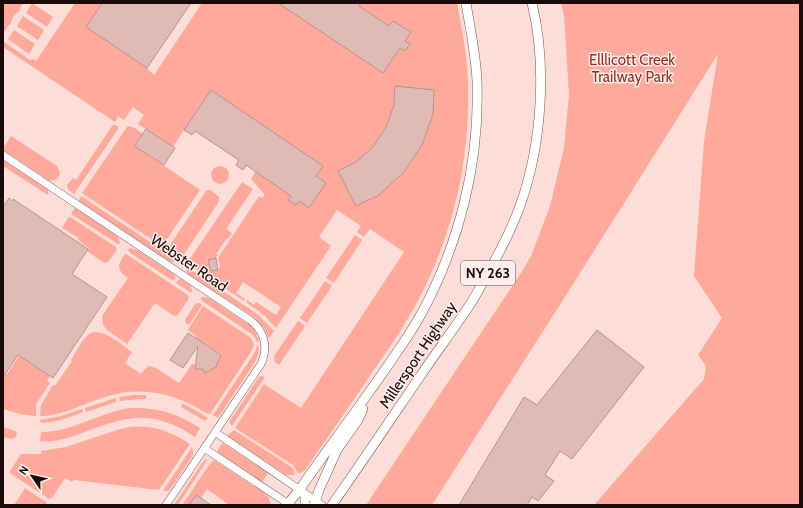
<svg xmlns="http://www.w3.org/2000/svg" width="803" height="508" font-family="Cabin,sans-serif">
<style>
.green{fill:#fea99c}
.building{fill:#e0bbb5;stroke:#b6938d}
.lines{fill:none;stroke-linecap:round;stroke-linejoin:round}
.tertiary-casing{stroke:#765650;stroke-width:8}
.primary-casing{stroke:#765650;stroke-width:10}
.tertiary{stroke:#fff;stroke-width:7}
.primary{stroke:#fff;stroke-width:9}
.labels{text-anchor:middle;dominant-baseline:central;stroke-width:3;stroke-linejoin:round;paint-order:stroke}
.shield{fill:#feeeeb;stroke:#5d4f4e;stroke-width:1}
.shield-label{font-size:14px;font-weight:bold;fill:#180b0a}
.park-label{font-size:15px;fill:#923026;stroke:#feeeeb}
.street-label{font-size:15px;fill:#180b0a;stroke:#feeeeb}
</style>
<rect width="100%" height="100%" fill="#fcddd7"/>
<!-- green -->
<path class="green" d="M3 3H23L20 8V11C15 13 11 20 11 24L9 25 3 33Z
M32 3 53 17 47 27 26 13Z
M75 3H102L86 27 147 68 154 75 202 3H457C462 31 468 59 468 87 470 163 452 239 415 306 401 332 384 355 367 380 347 410 326 440 305 470L299 474 293 465 235 428 264 384 301 408 404 252 370 229 364 237 357 232 361 226 337 210 319 237 331 246 276 328 264 315 246 302 247 300 254 305 256 302 276 315 281 307 243 282 236 293 245 299 244 301 187 263 242 182 253 189 226 229 232 233 229 238H227L216 254 218 255 216 258 207 260 208 264H209L211 271 218 270 220 267 218 258 259 196 262 198 265 195 251 179 256 171 247 165 243 170 236 165 238 160 195 131 192 135 184 130 173 147 138 124 144 115 133 107 124 120 118 116 115 122 3 47V41L30 60 34 59 36 61Z
M561 3H800V505H594L704 379 706 366 698 355 722 318 694 276 704 141 718 54 570 289 432 505H366L523 270 531 256 550 206 564 148 569 94 564 16Z
M23 16 44 30 38 40 17 26Z
M14 30 35 44 29 54 8 39Z
M114 125 118 126V129L74 194 68 189 67 185 73 178 76 180 112 126Z
M128 126 133 127 143 134 135 146 200 190 165 242 170 245 206 191 208 190H210L213 192 219 197V200L218 203 181 259 82 193 127 127Z
M11 136 57 166 60 173C59 179 54 182 48 180L3 150 4 147Z
M3 160 47 189 48 192V195L3 166Z
M211 175a9 9 0 1 1 18 0a9 9 0 1 1-18 0Z
M81 196 174 258V262L169 261 79 201Z
M75 208 117 236 119 240 120 243 118 244 71 214Z
M70 217 116 247 117 250 108 262 104 263 87 251 89 248 78 240 79 238 62 228 68 218Z
M355 235 362 240 334 283 326 278Z
M131 248 137 250 175 275V278L173 281 129 252 128 249Z
M126 254 188 295 189 298 178 315 174 316 155 303 127 344 107 330 103 325 102 316 128 278C117 270 117 266 124 255Z
M190 269 257 314 274 331 269 338 264 328 255 318 188 274 186 270Z
M181 279 191 286 192 292H190L176 283 178 280Z
M325 281 332 286 307 323 300 318Z
M204 297 209 298 251 326 256 333 259 341 257 342 255 338 253 335 201 300V298Z
M196 303H199L202 305 189 325 186 323 185 320Z
M203 306 251 338 254 344 251 352 210 414 206 413C178 395 145 386 112 395 104 397 96 400 88 403 73 409 57 416 40 416L41 405 53 385 55 386 72 361 71 360C76 352 80 343 87 336 98 323 122 345 132 352L125 363 141 374 145 369 149 366 156 368 179 383 192 364 195 365V369H203L205 373 216 367 221 354 195 338 196 336 188 330Z
M298 321 305 326 279 365 275 362 274 356Z
M257 346 259 347 258 354 255 362 218 418 213 415 255 352Z
M19 356 50 376 47 381 50 383 36 404V416L20 414 3 409V389L4 386 3 385V372L7 374Z
M261 376 265 377 232 426 229 422 259 377Z
M134 395H146V399H138L120 401 119 397Z
M116 398V402L86 412 85 408Z
M182 403 195 410 208 418 205 421 181 407Z
M129 408C157 407 177 413 200 428L195 437C149 407 126 417 79 434 68 438 53 443 40 441L41 432C72 432 99 413 129 408Z
M82 409 83 412C69 418 56 422 41 423L40 420 61 416Z
M3 427 15 431 17 434 16 437 12 439 3 437Z
M129 427C154 425 169 431 190 444L159 490 74 480 72 482 65 478 52 498 49 499 10 473V471L21 454H41V451L66 447 117 430Z
M234 430 293 468 295 475H286L229 437 228 435Z
M223 443 268 473 262 482 217 452 220 446Z
M192 447 193 451V455L171 488 168 491H163Z
M208 459 178 505H174L202 463 205 460Z
M214 460 264 493 269 498 271 505H229L207 489 201 498 189 505H182L209 465Z
M25 488 46 502 47 505H14Z"/>
<!-- building -->
<path class="building" d="M102 3H191L147 68 86 27Z
M278 3H361L359 6 389 26 393 21 411 32 405 41 410 44 405 51 400 48 383 73Z
M395 86 434 90 433 114 422 145 404 172 379 195 356 206 338 171 356 162 373 147 386 127 394 105Z
M211 90 323 166 316 176 326 183 309 208 299 201 296 205 288 200 291 196 246 165 243 170 236 165 239 160 195 131 192 135 184 130Z
M146 129 175 148 164 165 134 146Z
M9 198 12 201 13 199 88 249 72 274 107 297 53 378 18 355 3 377V207Z
M216 258 218 270 211 271 208 260Z
M597 330 644 367 572 459 560 451 545 475 554 481 538 501 532 497 527 505H459L524 397 537 405Z
M188 333 221 355 216 367 205 373 203 369H195L198 346 183 368 170 360Z
M196 495 201 498 211 505H189Z"/>
<g class="lines">
<!-- tertiary casing -->
<g class="tertiary-casing">
<path id="tertiary" d="M3 155 250 320C264 330 269 347 261 364L166 505
M215 432 322 505
M204 448 290 505"/>
</g>
<!-- primary casing -->
<g class="primary-casing">
<path id="primary" d="M300 489 305 496V505
M287 505 300 489C329 447 360 406 389 364 399 349 410 334 419 318 459 246 480 163 477 81 476 55 470 28 466 3
M314 505 319 490 337 450 358 420 363 409
M332 505C362 462 391 419 421 375 438 350 456 326 473 300 477 293 481 285 486 277 499 253 512 229 521 203 542 143 547 65 532 3"/>
</g>
<!-- tertiary -->
<use href="#tertiary" class="tertiary"/>
<!-- primary -->
<use href="#primary" class="primary"/>
</g>
<g class="labels">
<!-- shield labels -->
<rect class="shield" x="461" y="261" width="54" height="24" rx="3"/>
<g class="shield-label">
<text x="488" y="273">NY 263</text>
</g>
<!-- park labels -->
<g class="park-label">
<text x="632" y="60">Elllicott Creek<tspan x="632" dy="17">Trailway Park</tspan></text>
</g>
<!-- street labels -->
<g class="street-label">
<text transform="translate(189 263) rotate(34)">Webster Road</text>
<text transform="translate(418 355) rotate(-56)">Millersport Highway</text>
</g>
</g>
<!-- border -->
<rect width="803" height="508" fill="none" stroke="#180b0a" stroke-width="8"/>
<!-- north arrow -->
<g transform="translate(32 476) rotate(304)" stroke="#feeeeb" stroke-width="3" paint-order="stroke">
<path d="M0-3L7 15L0 10L-7 15Z" fill="#180b0a"/>
<text y="-6" font-size="11" font-weight="bold" text-anchor="middle" fill="#180b0a">N</text>
</g>
</svg>
